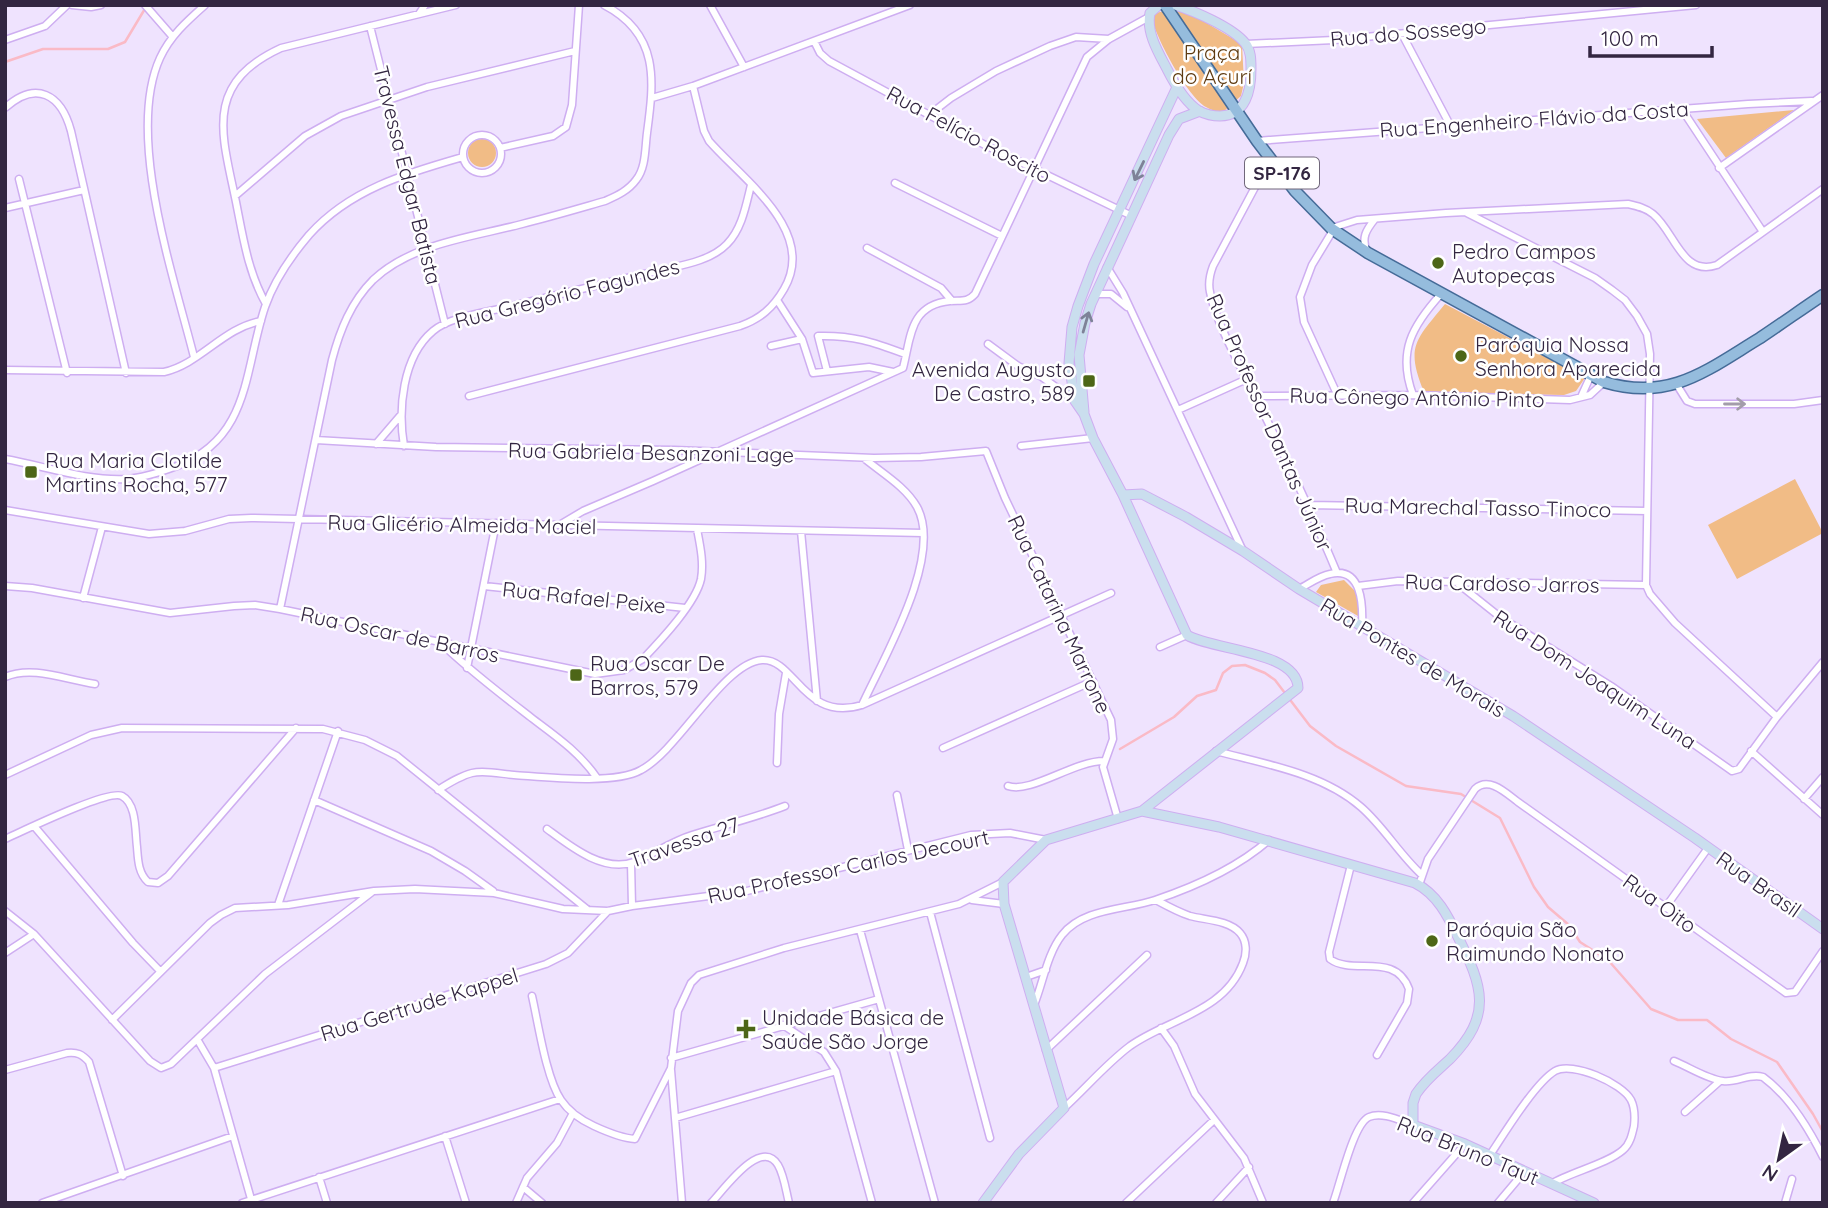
<svg xmlns="http://www.w3.org/2000/svg" width="1828" height="1208" font-family="Quicksand,sans-serif">
<style>
.green{fill:#f1bc86}
.lines{fill:none;stroke-linecap:round;stroke-linejoin:round}
.stream{stroke:#fabac6;stroke-width:2.5}
.street-casing{stroke:#ceaef1;stroke-width:9}
.secondary-casing{stroke:#ceaef1;stroke-width:11}
.primary-casing{stroke:#456b98;stroke-width:13}
.street{stroke:#fff;stroke-width:6}
.secondary{stroke:#cadeee;stroke-width:9}
.primary{stroke:#95bcdd;stroke-width:10}
.oneway{stroke:#7e8298}
.oneway2{stroke:#a39daa}
.poi-dot{fill:#4d6617;stroke:#fff;stroke-width:2.5}
.labels{text-anchor:middle;dominant-baseline:central;stroke-width:5;stroke-linejoin:round;paint-order:stroke}
.shield{fill:#fff;stroke:#70677a;stroke-width:2}
.shield-label{font-size:19px;font-weight:bold;fill:#332641}
.street-label{font-size:21px;fill:#332641;stroke:#fff}
.park-label{font-size:21px;fill:#5f3b11;stroke:#fff}
.poi-label{font-size:21px;fill:#332641;stroke:#fff;text-anchor:start}
</style>
<rect width="100%" height="100%" fill="#efe3fe"/>
<!-- green -->
<path class="green" d="M1164 11 1188 12 1242 44 1244 83 1241 96 1222 113C1216 111 1211 110 1206 107 1188 97 1157 40 1152 19L1156 13Z
M1794 110 1726 158 1697 119Z
M468 153a14 14 0 1 1 28 0a14 14 0 1 1-28 0Z
M1445 304 1585 378 1576 391 1564 395 1424 392C1405 346 1416 340 1445 304Z
M1795 479 1823 533 1737 579 1708 525Z
M1344 580 1358 594V616L1316 592 1321 585Z"/>
<g class="lines">
<!-- stream -->
<path class="stream" d="M5 62 43 49H108L125 42 146 7
M1120 749 1174 717 1197 696 1216 690 1223 673 1232 666 1245 665 1265 673 1275 680 1310 726 1336 746 1406 786 1461 794 1500 818 1534 887 1548 907 1569 925 1580 942 1608 960 1651 1009 1678 1020H1707L1731 1039 1777 1062 1813 1114 1823 1132"/>
<!-- street casing -->
<g class="street-casing">
<path id="street" d="M72 5 91 7 101 5
M145 5 172 36
M710 5 744 67
M419 14 425 5
M370 26 445 324
M1402 34 1450 125
M5 40 45 26 67 5
M814 41 820 53 829 61 985 145 1132 216
M1246 44 1334 40 1696 5
M652 98 693 86 910 5
M5 108C36 80 61 94 71 131L126 373
M1681 108 1763 232
M929 115 951 98 996 71 1050 46 1076 37 1109 39
M463 154a19 19 0 1 1 38 0a19 19 0 1 1-38 0Z
M1257 141 1748 104 1812 101
M500 148 553 136 566 127 572 105 579 5
M1270 159 1213 266C1210 274 1208 283 1210 292 1215 321 1242 369 1255 396 1284 454 1312 513 1337 573
M1719 168 1823 95
M19 179 67 373
M895 183 1002 236
M235 196 305 136 341 116 427 87 575 51
M5 208 84 190
M1467 213 1595 278 1612 290 1625 300 1637 316 1647 334 1650 354 1646 585 1650 594 1675 623 1777 717
M867 248 941 288 952 301
M1367 252C1361 238 1366 230 1375 219
M1107 267 1123 293 1242 549
M1095 294H1111L1127 307
M777 300 802 339
M266 304C248 272 243 237 236 202 222 134 203 84 281 48L456 5
M988 344 1018 366 1042 377 1075 401
M771 346 802 339 813 373 869 367 893 372
M194 357C174 277 125 135 160 58 170 36 187 21 205 5
M5 370 164 372C200 364 223 328 261 321
M827 371 818 336C853 335 873 342 905 354
M1677 385 1687 401 1695 404H1794L1823 400
M1337 394 1304 322 1300 297 1312 265 1335 227 1357 220 1446 213 1628 204C1637 206 1646 208 1653 214 1675 232 1682 277 1717 265L1823 189
M1413 395C1397 352 1412 326 1441 294
M469 396 740 326C760 319 773 308 784 289 818 231 742 179 709 141L704 131 693 86
M1255 396 1413 395 1570 400 1590 395 1604 382
M1581 397 1591 375
M1178 410 1247 379
M316 440 436 447 674 450 874 458 921 457 986 451 1005 498 1111 720 1113 739 1103 767 1118 819
M376 444 400 416
M404 446C398 410 402 357 433 331 449 317 487 312 508 307 557 295 605 283 653 272 677 266 710 262 727 244 742 229 746 205 751 185
M1021 446 1093 438
M5 459C45 466 86 481 126 479 143 478 161 472 177 466 251 438 244 369 265 307 274 281 292 255 309 235 350 189 407 173 463 157
M1309 505 1647 511
M5 510 149 534 185 531 229 519 251 518 923 533
M561 524 583 511 653 481 903 368C911 338 909 305 950 301 961 300 967 303 975 294L1087 57 1109 39 1149 17
M801 531 817 701
M1456 582 1500 617 1611 686 1732 771 1739 769 1777 717 1823 662
M5 586 32 588 170 613 234 606 255 605 280 609 595 674 624 670 643 659C661 640 696 603 701 579 704 562 700 545 697 529
M484 586 685 608
M1358 586 1398 581 1646 585
M1299 589C1309 584 1319 576 1330 574 1362 566 1363 605 1362 626
M83 598 102 527
M280 609 332 360C340 330 351 302 373 280 412 243 473 237 522 224 550 217 577 209 605 201 616 196 628 191 636 180 646 168 645 148 647 133 654 81 660 34 604 5
M441 643C470 671 502 695 533 719 557 737 580 753 597 778
M1160 647 1187 635
M467 668 496 523
M5 677C33 665 66 680 95 684
M862 705C883 659 944 556 917 507 906 487 882 473 865 459
M943 748 1093 681
M1216 751C1265 764 1322 773 1361 807 1384 827 1399 854 1422 875
M1751 751 1823 815
M777 763 779 714 786 673
M5 775 91 735 122 728 323 729 365 740 397 756 588 910
M1008 786C1030 794 1074 761 1104 761
M438 790C449 783 460 776 472 773 485 770 501 774 514 775 545 777 615 785 641 770 679 750 723 663 762 660 795 658 804 723 862 705L1111 593
M897 795 908 850
M1804 799 1823 777
M314 800 431 851 465 871 493 891
M34 826 133 943 160 971
M547 829C570 846 603 873 634 862 654 854 672 841 692 835 724 825 754 818 785 806
M5 839C23 831 109 789 122 796 137 804 135 832 137 847 138 859 138 873 148 882L158 883 168 876 296 728
M631 863 632 906
M1351 865 1329 952 1330 959C1353 976 1395 951 1409 989L1407 1003 1377 1055
M1419 885 1428 859 1475 789C1489 776 1506 793 1518 802L1786 993 1795 992 1823 951
M972 900 1004 904
M278 905 338 731
M1665 908 1708 848
M5 911 34 934 150 1061 161 1068 171 1064 265 974 372 892
M930 912 990 1138
M860 930 935 1203
M5 953 34 934
M1026 977 1046 970
M532 996C538 1022 546 1078 561 1100 569 1112 581 1120 594 1126 607 1132 621 1138 635 1139L671 1068 678 1011 691 983 699 975 784 948 959 904 1003 882
M1034 1005C1043 983 1047 954 1062 935 1083 908 1125 910 1155 900 1194 887 1238 867 1269 840
M112 1020 210 923 221 915 235 908 288 905 374 891 415 889 494 893 563 909 608 911 632 906 747 891 971 835 1010 833 1046 840
M783 1025 824 1052 836 1071 872 1203
M1161 1028 1174 1046 1195 1094 1244 1158 1263 1203
M197 1039 214 1068 251 1199
M1046 1050 1147 955
M671 1058 879 999
M1674 1061C1689 1067 1707 1079 1723 1081 1737 1083 1749 1073 1763 1077 1789 1096 1809 1129 1823 1157
M214 1068 546 964 568 953 608 911
M5 1070 67 1053C77 1052 82 1054 89 1062L123 1176
M671 1070 682 1203
M1064 1108C1086 1088 1106 1064 1130 1046 1168 1019 1225 1012 1243 963 1247 953 1247 941 1240 933 1229 920 1205 920 1190 916 1178 912 1167 906 1156 900
M1685 1112 1720 1081
M675 1118 836 1071
M445 1136 466 1203
M1490 1155C1504 1134 1535 1083 1555 1071 1572 1061 1622 1083 1631 1100 1635 1108 1635 1117 1634 1126 1632 1135 1630 1144 1623 1150 1607 1164 1571 1172 1551 1184
M319 1177 327 1203
M523 1187 542 1203
M42 1203 233 1136
M242 1203 560 1099
M516 1203 527 1178 557 1143 573 1113
M711 1203C723 1191 761 1136 778 1165 784 1175 786 1191 789 1203
M1126 1203 1214 1120
M1216 1203 1249 1167
M1333 1203C1340 1185 1353 1124 1369 1117 1382 1111 1401 1121 1413 1125
M1413 1203 1465 1144
M1498 1203 1525 1171
M1785 1203 1792 1179"/>
</g>
<!-- secondary casing -->
<g class="secondary-casing">
<path id="secondary" d="M1159 5 1150 13C1146 32 1158 52 1167 69 1174 83 1185 102 1199 111 1205 114 1213 116 1220 116 1246 116 1251 90 1251 69 1251 60 1251 50 1245 43 1232 27 1194 11 1175 5
M1084 412 1079 355 1085 323 1091 304 1169 135 1179 119 1200 111
M1123 495 1142 494 1186 517 1243 551 1299 589 1513 716 1695 838 1823 929
M1142 811 1219 827 1415 883C1437 894 1448 916 1458 937 1483 987 1493 1015 1450 1059 1438 1070 1425 1080 1416 1094L1413 1103V1125L1465 1144 1594 1203
M983 1203 1019 1154 1064 1108 1004 904 1003 882 1046 840 1142 811 1298 688C1298 651 1211 650 1187 635L1123 495 1093 438 1084 414 1075 401 1069 363 1072 327 1078 306 1094 264 1177 87"/>
</g>
<!-- primary casing -->
<g class="primary-casing">
<path id="primary" d="M1165 5 1257 141 1295 191 1332 229 1368 253 1604 382C1670 402 1707 370 1760 338 1781 324 1802 309 1823 295"/>
</g>
<!-- street -->
<use href="#street" class="street"/>
<!-- secondary -->
<use href="#secondary" class="secondary"/>
<!-- primary -->
<use href="#primary" class="primary"/>
</g>
<!-- one-way arrows -->
<defs><path id="oneway-shaft" d="M-6 0H5M1.5-3L5.5 0L1.5 3" fill="none" stroke-width="1.6" stroke-linecap="round" stroke-linejoin="round" transform="scale(1.75)"/></defs>
<g class="oneway">
<use href="#oneway-shaft" transform="translate(1139 171) rotate(116)"/>
<use href="#oneway-shaft" transform="translate(1086 322) rotate(-74)"/>
</g>
<use class="oneway2" href="#oneway-shaft" transform="translate(1735 404)"/>
<!-- markers -->
<g class="poi-dot">
<circle cx="1438" cy="263" r="7"/>
<circle cx="1461" cy="356" r="7"/>
<rect x="1082" y="374" width="14" height="14" rx="3.5"/>
<rect x="24" y="465" width="14" height="14" rx="3.5"/>
<rect x="569" y="668" width="14" height="14" rx="3.5"/>
<circle cx="1432" cy="941" r="7"/>
<path d="M742.5 1018.5h7v7h7v7h-7v7h-7v-7h-7v-7h7z"/>
</g>
<g class="labels">
<!-- shield labels -->
<rect class="shield" x="1245" y="157.5" width="74" height="31" rx="5"/>
<g class="shield-label">
<text x="1282" y="173">SP-176</text>
</g>
<!-- street labels -->
<g class="street-label">
<text transform="translate(1408 32) rotate(-5)">Rua do Sossego</text>
<text transform="translate(1534 119) rotate(-4)">Rua Engenheiro Flávio da Costa</text>
<text transform="translate(969 134) rotate(28)">Rua Felício Roscito</text>
<text transform="translate(408 175) rotate(76)">Travessa Edgar Batista</text>
<text transform="translate(567 293) rotate(-14)">Rua Gregório Fagundes</text>
<text transform="translate(1417 397) rotate(1)">Rua Cônego Antônio Pinto</text>
<text transform="translate(1270 422) rotate(66)">Rua Professor Dantas Júnior</text>
<text transform="translate(651 452) rotate(1)">Rua Gabriela Besanzoni Lage</text>
<text transform="translate(1478 507) rotate(1)">Rua Marechal Tasso Tinoco</text>
<text transform="translate(462 524) rotate(1)">Rua Glicério Almeida Maciel</text>
<text transform="translate(1502 583) rotate(1)">Rua Cardoso Jarros</text>
<text transform="translate(584 597) rotate(6)">Rua Rafael Peixe</text>
<text transform="translate(1060 614) rotate(65)">Rua Catarina Marrone</text>
<text transform="translate(400 634) rotate(12)">Rua Oscar de Barros</text>
<text transform="translate(1413 657) rotate(31)">Rua Pontes de Morais</text>
<text transform="translate(1595 679) rotate(33)">Rua Dom Joaquim Luna</text>
<text transform="translate(684 842) rotate(-19)">Travessa 27</text>
<text transform="translate(848 866) rotate(-12)">Rua Professor Carlos Decourt</text>
<text transform="translate(1759 884) rotate(35)">Rua Brasil</text>
<text transform="translate(1660 903) rotate(36)">Rua Oito</text>
<text transform="translate(419 1004) rotate(-17)">Rua Gertrude Kappel</text>
<text transform="translate(1468 1150) rotate(22)">Rua Bruno Taut</text>
</g>
<!-- park labels -->
<g class="park-label">
<text x="1212" y="52">Praça<tspan x="1212" dy="24">do Açurí</tspan></text>
</g>
<!-- poi labels -->
<g class="poi-label">
<text x="1452" y="251">Pedro Campos<tspan x="1452" dy="24">Autopeças</tspan></text>
<text x="1475" y="344">Paróquia Nossa<tspan x="1475" dy="24">Senhora Aparecida</tspan></text>
<text x="1075" y="369" text-anchor="end">Avenida Augusto<tspan x="1075" dy="24">De Castro, 589</tspan></text>
<text x="45" y="460">Rua Maria Clotilde<tspan x="45" dy="24">Martins Rocha, 577</tspan></text>
<text x="590" y="663">Rua Oscar De<tspan x="590" dy="24">Barros, 579</tspan></text>
<text x="1446" y="929">Paróquia São<tspan x="1446" dy="24">Raimundo Nonato</tspan></text>
<text x="762" y="1017">Unidade Básica de<tspan x="762" dy="24">Saúde São Jorge</tspan></text>
</g>
</g>
<!-- border -->
<rect width="1828" height="1208" fill="none" stroke="#332641" stroke-width="14"/>
<!-- north arrow -->
<g transform="translate(1779 1159) rotate(213)" stroke="#ffffff" stroke-width="5" paint-order="stroke">
<path d="M0-5L12 26L0 18L-12 26Z" fill="#332641"/>
<text y="-10" font-size="19" font-weight="bold" text-anchor="middle" fill="#332641">N</text>
</g>
<!-- scale -->
<path d="M1590 46v10h122v-10" fill="none" stroke="#332641" stroke-width="3.5"/>
<text x="1601" y="46" font-size="21" fill="#332641" stroke="#ffffff" stroke-width="5" paint-order="stroke">100 m</text>
</svg>
